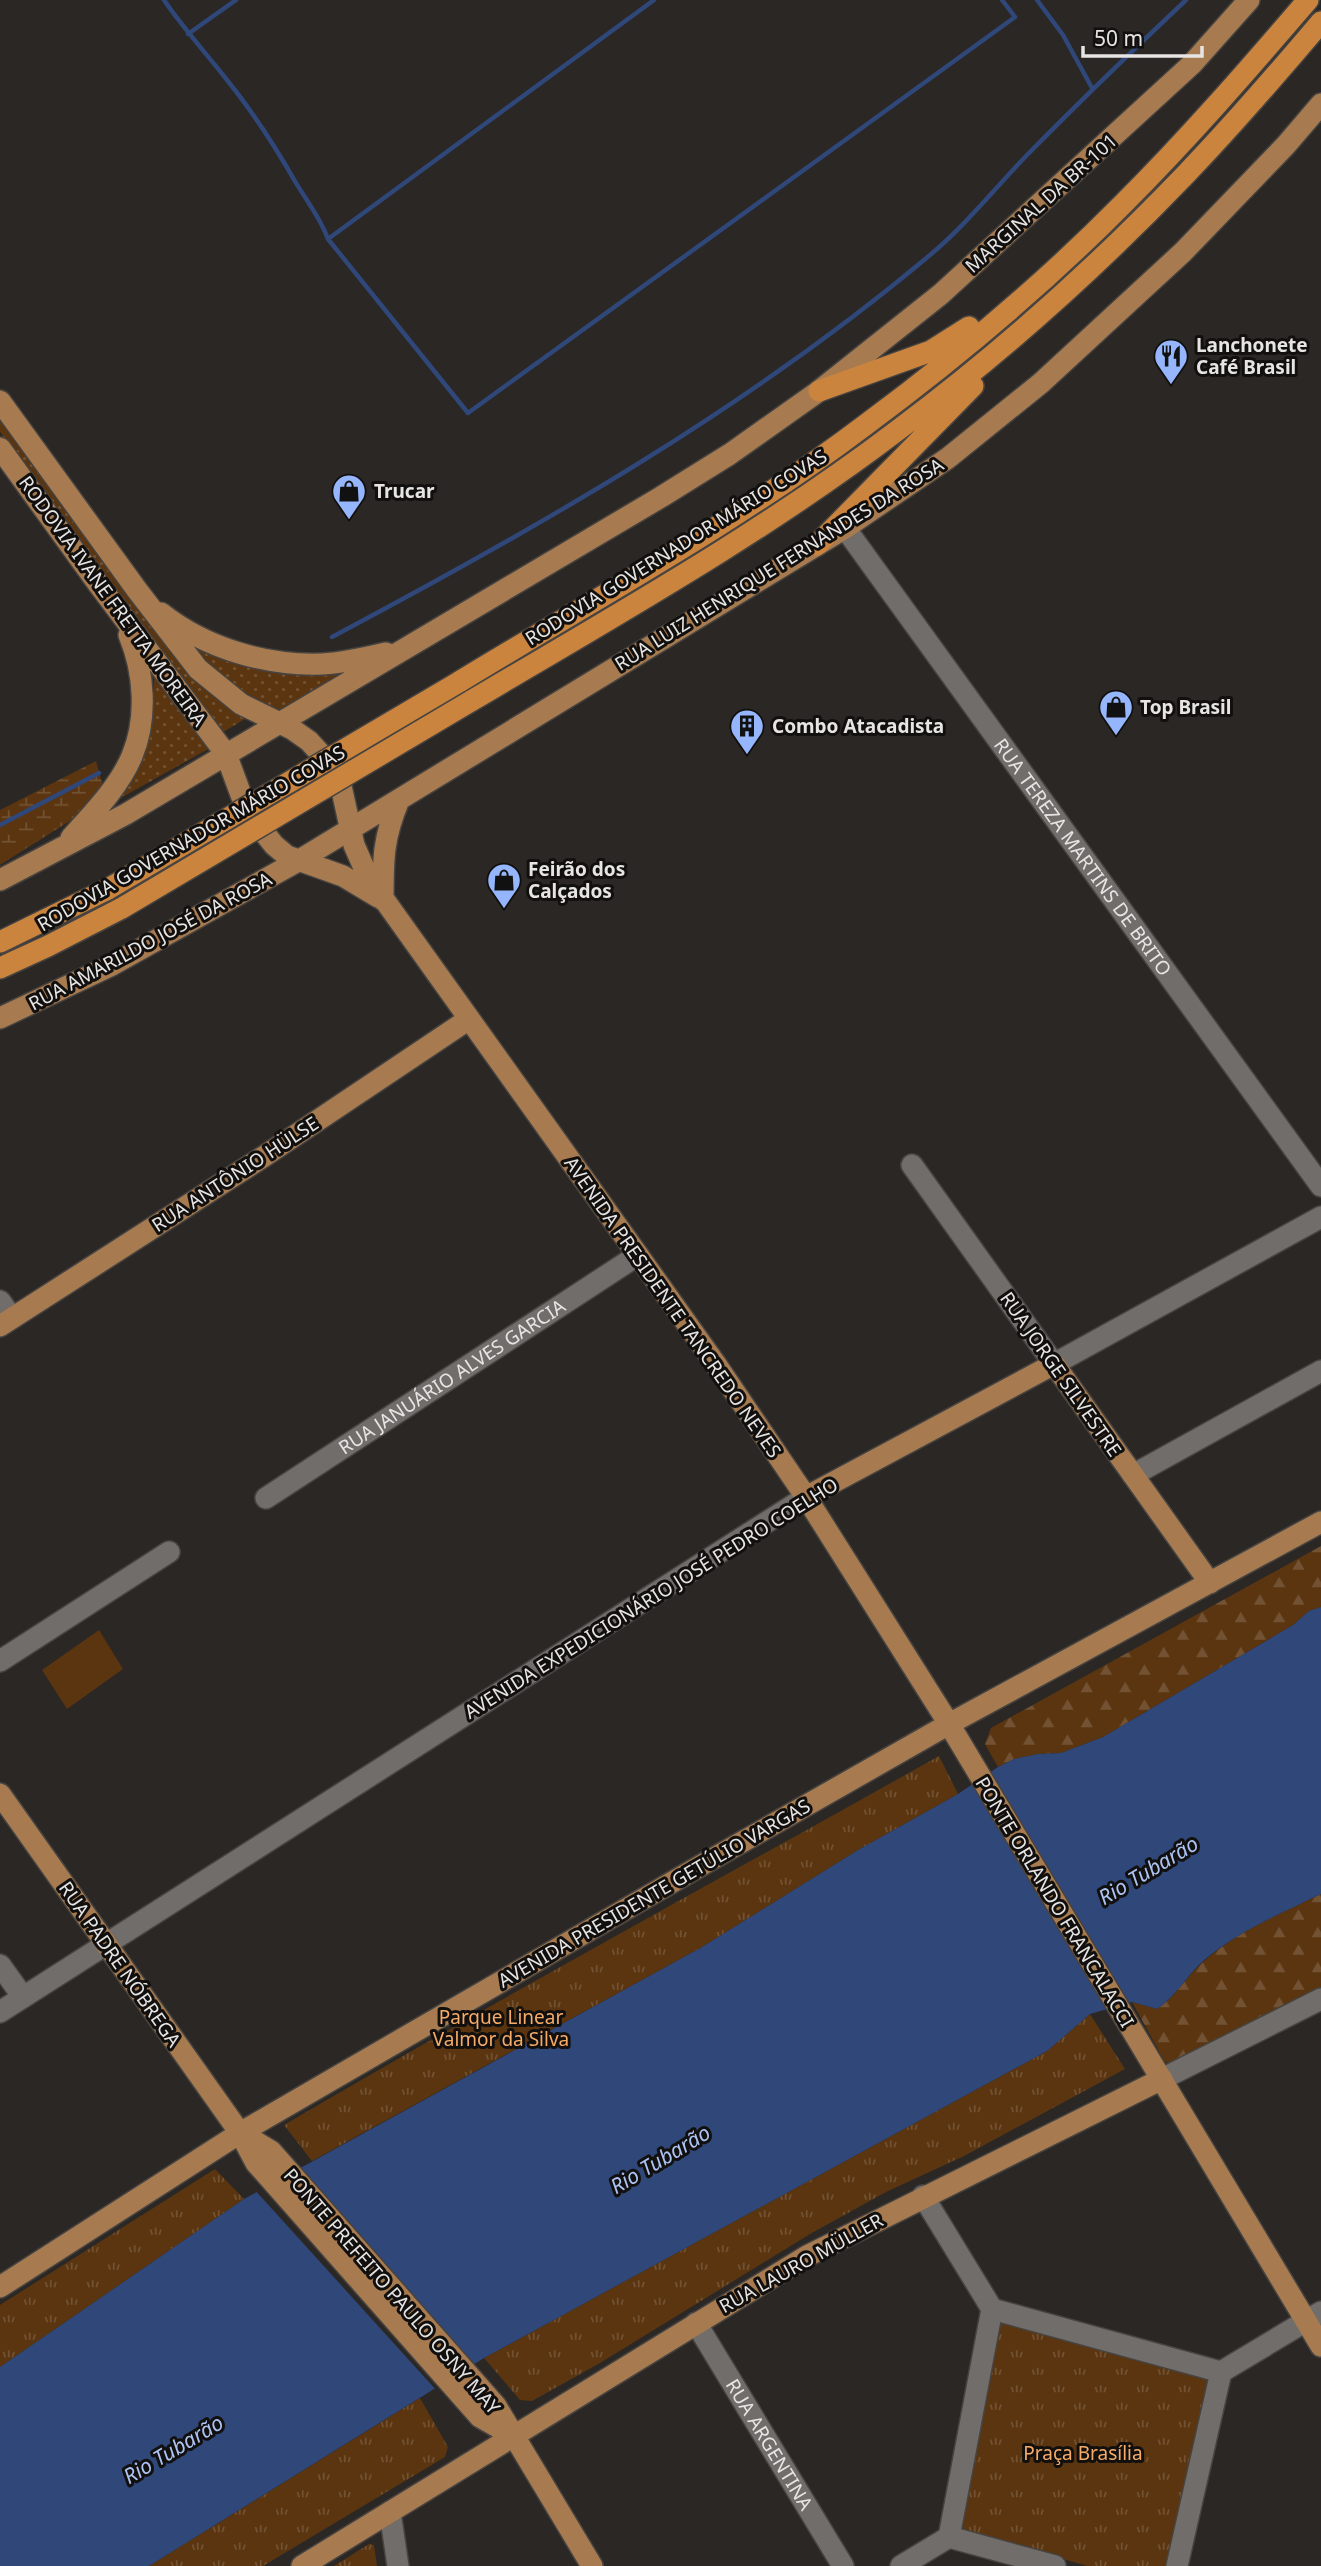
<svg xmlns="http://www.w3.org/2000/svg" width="1321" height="2566" font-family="'Noto Sans',sans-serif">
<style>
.grass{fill:url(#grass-dots)}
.forest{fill:url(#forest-firs)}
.wetland{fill:url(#wetland-marsh)}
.park{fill:url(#park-tufts)}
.pitch{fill:#5a3510}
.water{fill:#30477a}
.pier{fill:#2a2724}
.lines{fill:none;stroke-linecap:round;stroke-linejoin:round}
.stream{stroke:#30477a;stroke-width:4.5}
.minor-casing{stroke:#464340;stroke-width:24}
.major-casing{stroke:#464340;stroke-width:24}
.highway-casing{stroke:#464340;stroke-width:24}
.minor{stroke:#716d6a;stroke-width:21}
.major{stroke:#a77b4f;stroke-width:21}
.highway{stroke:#cb843d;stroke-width:21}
.highway-bridge-casing{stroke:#464340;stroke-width:24;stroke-linecap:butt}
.highway-bridge{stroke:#cb843d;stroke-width:21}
.labels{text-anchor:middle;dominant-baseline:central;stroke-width:6;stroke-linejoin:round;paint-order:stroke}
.street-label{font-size:19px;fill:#e7e5e3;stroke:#12100f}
.poi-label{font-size:19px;font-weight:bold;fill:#e7e5e3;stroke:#12100f;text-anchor:start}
.park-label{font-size:19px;fill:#f6ac68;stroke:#12100f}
.water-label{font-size:21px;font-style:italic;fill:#acc3f3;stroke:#12100f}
</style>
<defs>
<pattern id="grass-dots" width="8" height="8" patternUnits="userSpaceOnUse" patternTransform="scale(1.75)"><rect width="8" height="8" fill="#5a3510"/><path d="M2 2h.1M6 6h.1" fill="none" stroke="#725233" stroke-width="1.8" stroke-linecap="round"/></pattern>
<pattern id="forest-firs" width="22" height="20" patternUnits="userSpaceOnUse" patternTransform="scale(1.75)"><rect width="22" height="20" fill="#5a3510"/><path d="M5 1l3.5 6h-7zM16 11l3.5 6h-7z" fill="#725233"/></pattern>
<pattern id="wetland-marsh" width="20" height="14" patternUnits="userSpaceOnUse" patternTransform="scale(1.75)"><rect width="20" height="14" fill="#5a3510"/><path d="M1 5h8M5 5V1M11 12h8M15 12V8" fill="none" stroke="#725233"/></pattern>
<pattern id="park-tufts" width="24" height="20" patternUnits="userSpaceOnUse" patternTransform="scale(1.75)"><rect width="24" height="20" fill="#5a3510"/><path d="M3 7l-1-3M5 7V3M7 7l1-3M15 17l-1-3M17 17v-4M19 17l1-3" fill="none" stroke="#725233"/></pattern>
</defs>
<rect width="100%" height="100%" fill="#2a2724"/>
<!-- grass -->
<path class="grass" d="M0 419 174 656 210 690 250 716 220 734 0 432Z
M192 644 355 668 283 710 259 705 217 674Z
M154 664 212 747 117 800C152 748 154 724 154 664Z"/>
<!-- forest -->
<path class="forest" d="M1321 1546V1607L1309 1611 1293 1625 1103 1737 1061 1753 1038 1754 1014 1759 998 1767 985 1744 991 1728Z
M1321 1894V1989L1172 2064 1165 2062 1132 2002 1157 2009C1176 1996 1186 1977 1203 1962 1237 1931 1280 1914 1321 1894Z"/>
<!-- wetland -->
<path class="wetland" d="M96 761 103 786 84 812 0 865V810Z"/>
<!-- park -->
<path class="park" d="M939 1756 958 1794 858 1850 702 1947 312 2161 284 2125C500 1998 720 1879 939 1756Z
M1090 2014 1125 2069 964 2156 886 2192 810 2234 600 2363 532 2401 520 2400 484 2358 1047 2051Z
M215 2169 244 2199 0 2367V2305Z
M997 2317 1212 2376 1169 2566H1087L955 2527Z
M420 2398 448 2447 445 2457 263 2566H149Z
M369 2544 374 2545 377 2566H334Z"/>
<!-- pitch -->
<path class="pitch" d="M99 1630 123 1669 67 1709 42 1670Z"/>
<!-- water -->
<path class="water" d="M1321 1607V1894C1280 1914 1237 1931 1202 1962 1186 1977 1176 1996 1157 2009L1132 2002 1090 2014 1047 2051 484 2358 149 2566H0V2367L244 2199 702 1947 858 1850 958 1794 998 1767 1014 1759 1038 1754 1061 1753 1103 1737 1293 1625 1309 1611Z"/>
<!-- pier -->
<path class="pier" d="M292 2168 471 2370 437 2391 254 2189Z"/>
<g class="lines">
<!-- stream -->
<path class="stream" d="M164 0C183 28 206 53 227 80 253 112 276 148 296 183 308 203 320 217 328 239L468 413 1015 17 1002 0
M1037 0 1063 35 1092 88
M188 34 236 0
M328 239 654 0
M332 637C541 526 748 408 930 255 965 226 996 187 1028 154 1079 102 1132 51 1186 0
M0 825 99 773"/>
<!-- minor casing -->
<g class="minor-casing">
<g id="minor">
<path id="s1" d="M845 528 1321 1186"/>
<path d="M912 1165 1054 1364 1321 1217"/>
<path d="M0 1301 12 1318"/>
<path d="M1133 1475 1321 1371"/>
<path id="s2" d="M266 1498 638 1255"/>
<path d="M0 1661 169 1552"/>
<path d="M0 1965 23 1997"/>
<path d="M0 2012 806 1497"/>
<path d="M1162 2079 1321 1999"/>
<path d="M923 2196 992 2309"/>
<path d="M992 2309 1221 2372"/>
<path id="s3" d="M696 2323 843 2566"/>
<path d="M1221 2372 1321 2312"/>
<path d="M390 2512 398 2566"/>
<path d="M949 2537 992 2309"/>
<path d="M949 2537 1055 2566"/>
<path d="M901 2566 949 2537"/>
<path d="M1177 2566 1221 2372"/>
</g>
</g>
<!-- major casing -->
<g class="major-casing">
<path id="major" d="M0 401 137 590 198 669 241 704 292 729 309 741 331 765 341 786 354 845 368 877 715 1363 806 1497 949 1724 1321 2346
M0 448 99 585 226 754 247 811 274 845 287 856 343 876 378 897
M161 613C205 648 266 666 322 664 344 663 365 658 386 653
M71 838C93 813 119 787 132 756 148 718 144 671 129 635
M0 880 126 814 661 497 730 454 819 391 941 294 1192 64 1249 0
M383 900C383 859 383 838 399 800
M0 1018 110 966 298 861 845 528 948 458 1041 383 1183 252 1286 145 1321 104
M0 1326 263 1157 469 1019
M806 1497 1054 1364 1210 1583
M0 1794 240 2133 256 2163 480 2417 513 2436
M241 2133 271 2151 496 2406 592 2566
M0 2287 240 2133 707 1862 949 1724 1321 1522
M302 2566 807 2256 1162 2079"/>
</g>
<!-- highway casing -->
<g class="highway-casing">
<path id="highway" d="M819 391 931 351 969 327
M817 545 973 386
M459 682C595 599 737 522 864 426 953 360 1045 283 1123 204 1188 139 1248 70 1308 0
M471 701C616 615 764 532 898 430 1001 353 1097 267 1186 174 1233 125 1277 74 1321 22
M0 942 108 889
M0 968 48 946 122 908"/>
</g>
<!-- minor -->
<use href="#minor" class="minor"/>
<!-- major -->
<use href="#major" class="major"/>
<!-- highway -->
<use href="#highway" class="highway"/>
<!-- highway-bridge casing -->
<g class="highway-bridge-casing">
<path id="highway-bridge" d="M108 889 459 682
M122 908 471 701"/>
</g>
<!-- highway-bridge -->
<use href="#highway-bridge" class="highway-bridge"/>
</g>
<!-- icons -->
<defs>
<g id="restaurant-pin" transform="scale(1.75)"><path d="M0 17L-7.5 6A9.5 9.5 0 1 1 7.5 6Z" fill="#95b6fd" stroke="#12100f"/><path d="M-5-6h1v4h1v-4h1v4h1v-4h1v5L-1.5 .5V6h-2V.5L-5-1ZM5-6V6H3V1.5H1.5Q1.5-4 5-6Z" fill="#111"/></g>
<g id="shop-pin" transform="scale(1.75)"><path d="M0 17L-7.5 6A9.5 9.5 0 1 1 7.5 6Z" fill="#95b6fd" stroke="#12100f"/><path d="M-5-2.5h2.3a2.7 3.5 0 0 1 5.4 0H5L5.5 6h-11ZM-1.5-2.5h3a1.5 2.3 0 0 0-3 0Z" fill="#111"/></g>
<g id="building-pin" transform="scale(1.75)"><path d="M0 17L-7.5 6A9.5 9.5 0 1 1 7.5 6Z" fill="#95b6fd" stroke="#12100f"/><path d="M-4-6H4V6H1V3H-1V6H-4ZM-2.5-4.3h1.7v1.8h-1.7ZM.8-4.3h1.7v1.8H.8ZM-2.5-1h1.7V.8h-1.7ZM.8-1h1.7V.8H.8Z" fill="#111"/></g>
</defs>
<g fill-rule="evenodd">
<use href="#restaurant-pin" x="1171" y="356"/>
<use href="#shop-pin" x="349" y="491"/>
<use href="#shop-pin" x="1116" y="707"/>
<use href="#building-pin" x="747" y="726"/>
<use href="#shop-pin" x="504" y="880"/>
</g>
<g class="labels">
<!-- street labels -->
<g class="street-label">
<text transform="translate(1041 203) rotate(-42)">MARGINAL DA BR-101</text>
<text transform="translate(676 547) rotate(-32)">RODOVIA GOVERNADOR MÁRIO COVAS</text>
<text transform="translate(779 564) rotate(-32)">RUA LUIZ HENRIQUE FERNANDES DA ROSA</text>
<text transform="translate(113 601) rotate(54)">RODOVIA IVANE FRETTA MOREIRA</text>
<text transform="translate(191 838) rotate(-30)">RODOVIA GOVERNADOR MÁRIO COVAS</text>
<text stroke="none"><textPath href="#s1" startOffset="406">RUA TEREZA MARTINS DE BRITO</textPath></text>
<text transform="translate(150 941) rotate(-28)">RUA AMARILDO JOSÉ DA ROSA</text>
<text transform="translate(235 1174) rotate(-33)">RUA ANTÔNIO HÜLSE</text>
<text transform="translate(673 1307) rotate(55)">AVENIDA PRESIDENTE TANCREDO NEVES</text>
<text transform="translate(1061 1374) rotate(55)">RUA JORGE SILVESTRE</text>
<text stroke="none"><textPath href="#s2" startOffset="222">RUA JANUÁRIO ALVES GARCIA</textPath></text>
<text transform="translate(651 1598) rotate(-32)">AVENIDA EXPEDICIONÁRIO JOSÉ PEDRO COELHO</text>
<text transform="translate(654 1893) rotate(-30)">AVENIDA PRESIDENTE GETÚLIO VARGAS</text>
<text transform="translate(1055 1902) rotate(59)">PONTE ORLANDO FRANCALACCI</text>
<text transform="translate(120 1964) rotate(55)">RUA PADRE NÓBREGA</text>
<text transform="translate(801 2263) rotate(-29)">RUA LAURO MÜLLER</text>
<text transform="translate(392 2291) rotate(49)">PONTE PREFEITO PAULO OSNY MAY</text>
<text stroke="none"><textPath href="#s3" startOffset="142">RUA ARGENTINA</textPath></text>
</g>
<!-- poi labels -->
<g class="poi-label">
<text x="1196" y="345">Lanchonete<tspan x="1196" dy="22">Café Brasil</tspan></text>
<text x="374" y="491">Trucar</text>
<text x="1140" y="707">Top Brasil</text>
<text x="772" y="726">Combo Atacadista</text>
<text x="528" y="869">Feirão dos<tspan x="528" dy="22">Calçados</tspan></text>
</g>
<!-- park labels -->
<g class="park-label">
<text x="501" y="2017">Parque Linear<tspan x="501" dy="22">Valmor da Silva</tspan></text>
<text x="1083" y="2453">Praça Brasília</text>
</g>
<!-- water labels -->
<g class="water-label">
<text transform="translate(1148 1870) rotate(-31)">Rio Tubarão</text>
<text transform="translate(660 2159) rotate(-31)">Rio Tubarão</text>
<text transform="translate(173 2449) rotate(-31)">Rio Tubarão</text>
</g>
</g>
<!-- scale -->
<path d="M1083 46v10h119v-10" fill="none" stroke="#e7e5e3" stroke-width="3.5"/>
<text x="1094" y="46" font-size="21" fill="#e7e5e3" stroke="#12100f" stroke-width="5" paint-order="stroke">50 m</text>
</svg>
